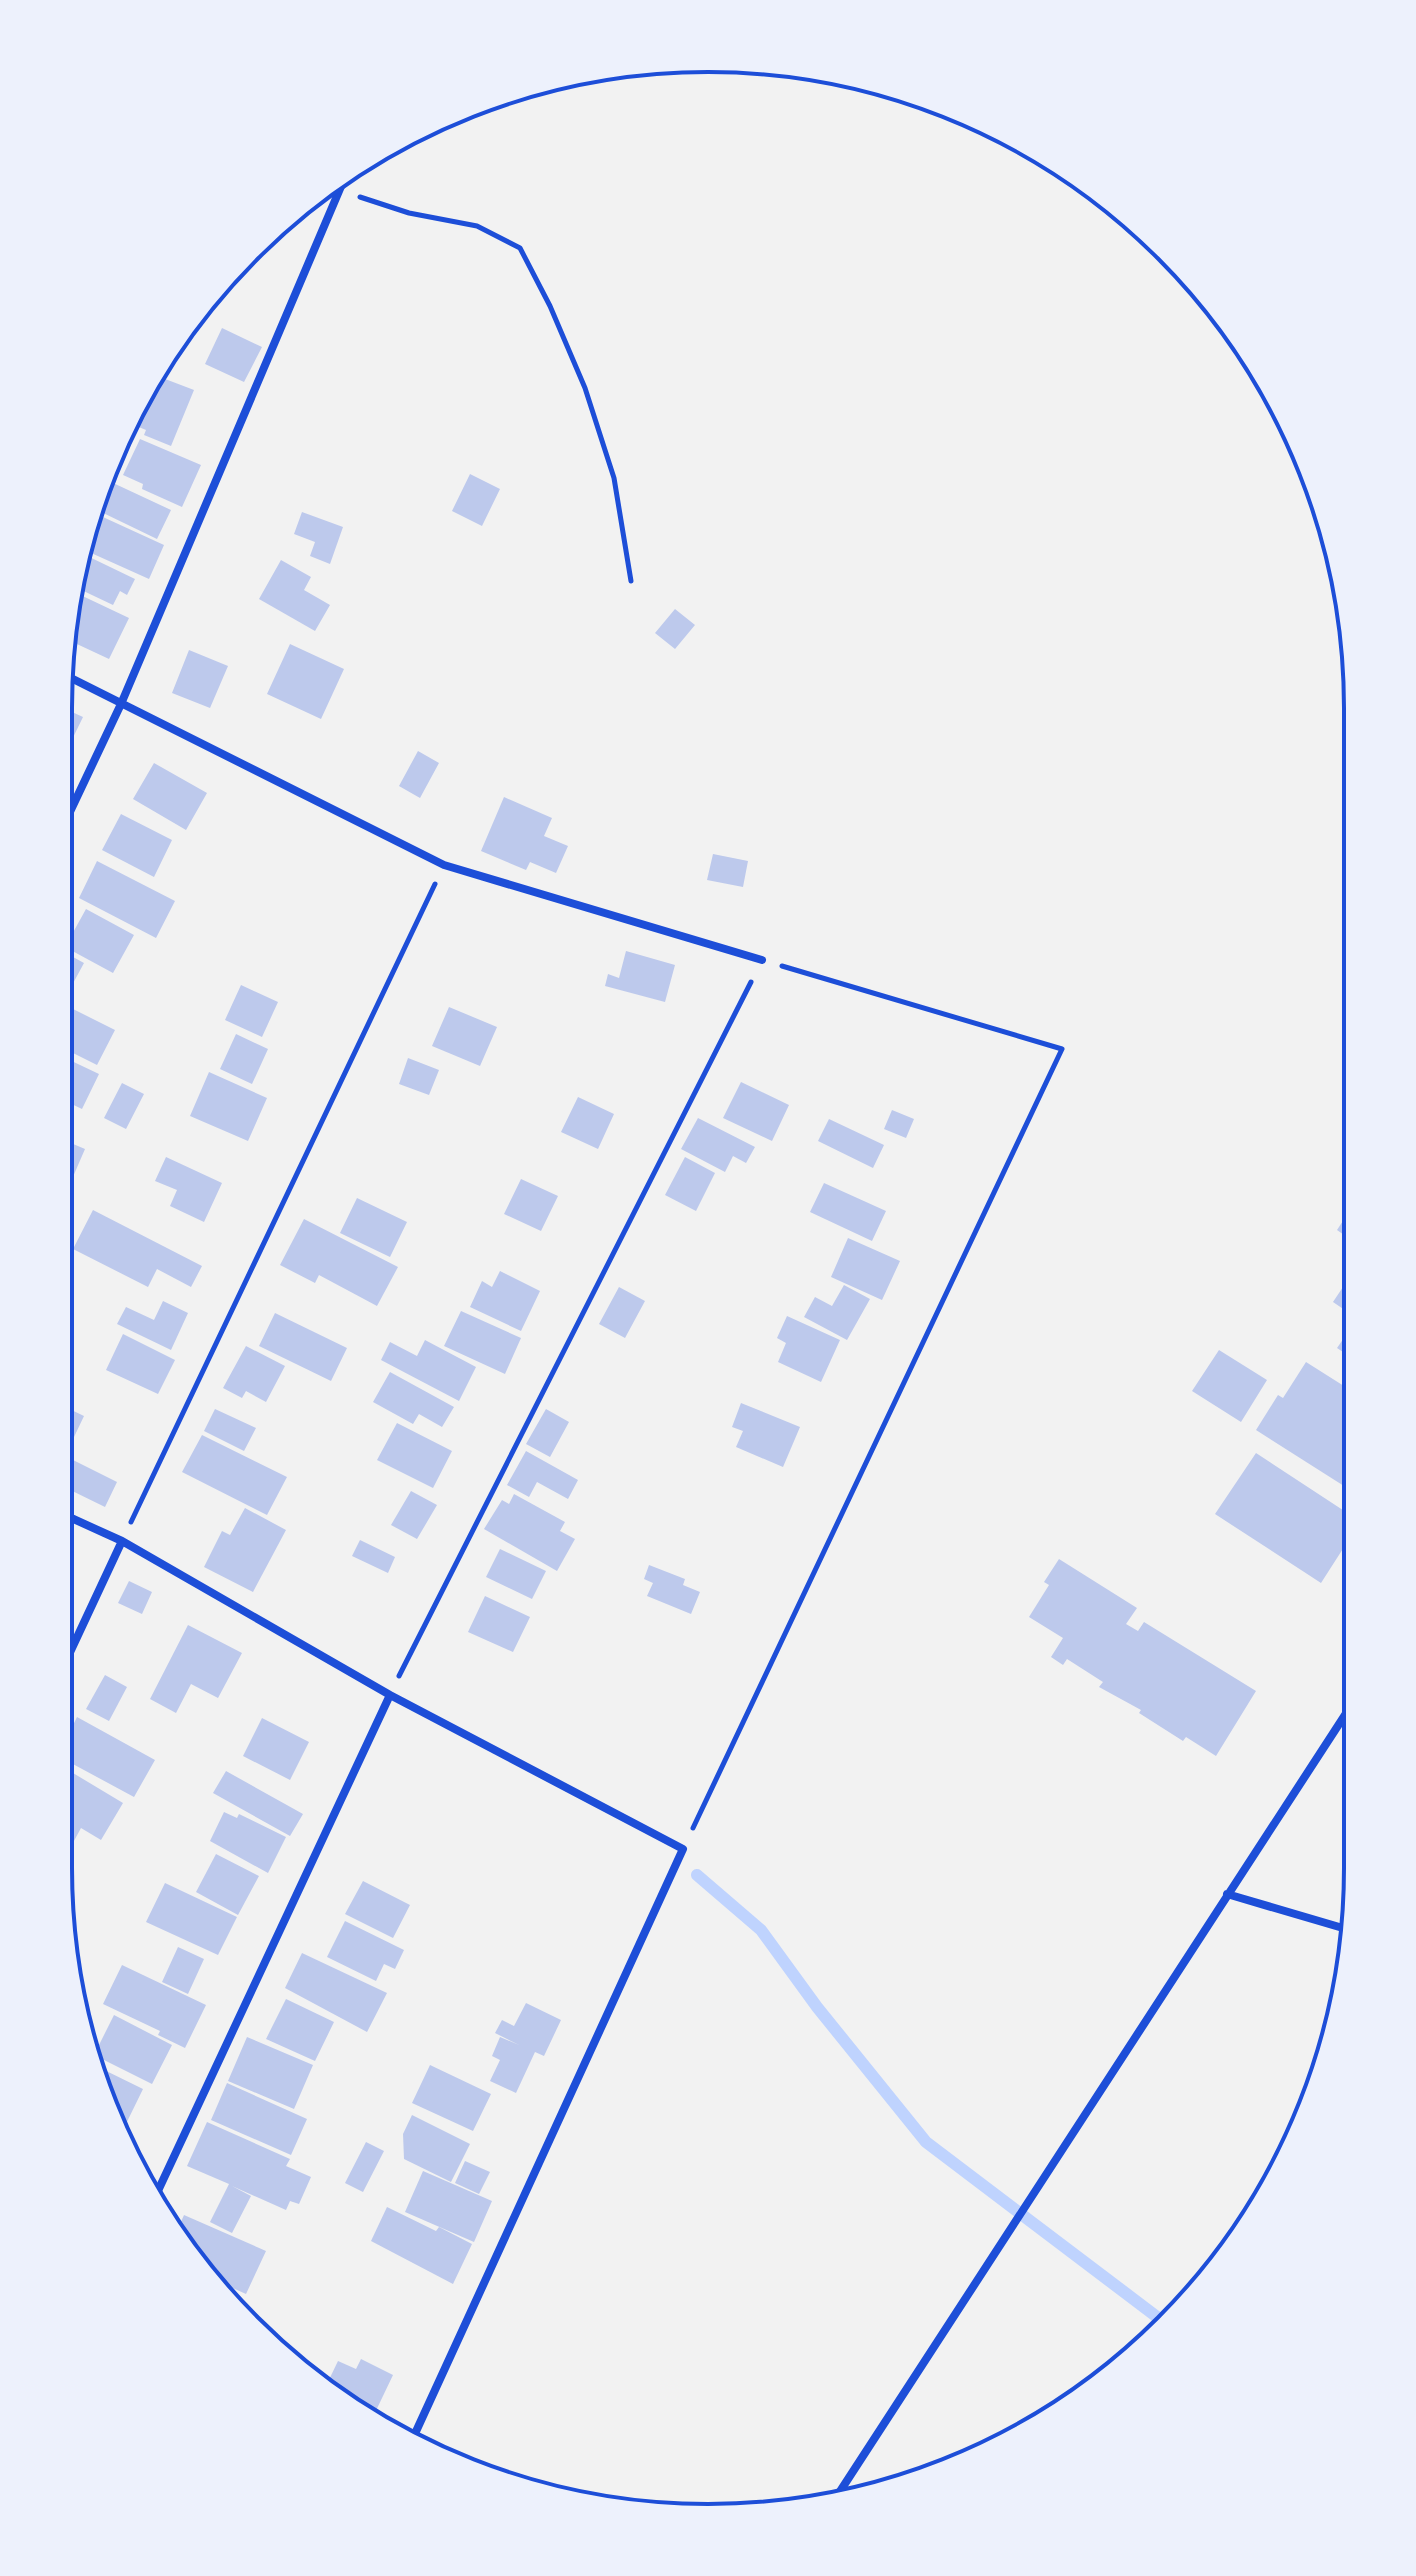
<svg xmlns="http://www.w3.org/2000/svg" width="1416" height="2576" font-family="Lato,sans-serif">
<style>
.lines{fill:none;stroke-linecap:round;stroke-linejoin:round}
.stream{stroke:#bfd3fe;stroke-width:12}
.building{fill:#bdc9ec}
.path{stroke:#1d4ed8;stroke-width:5}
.minor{stroke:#1d4ed8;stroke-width:8}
.rim{fill:none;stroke:#1d4ed8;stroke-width:4}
</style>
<rect width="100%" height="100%" fill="#f2f2f2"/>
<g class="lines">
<!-- stream -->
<path class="stream" d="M697 1875 761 1930 817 2007 926 2142 1165 2323"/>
</g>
<!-- building -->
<path class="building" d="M290 214 282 233 272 230 279 223Z
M222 328 262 347 244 382 205 364Z
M152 374 194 390 171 446 144 435 146 430 129 423Z
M140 439 201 465 182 507 142 489 143 484 123 475Z
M470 474 500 489 482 526 452 511Z
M111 482 171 510 157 539 97 510Z
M92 512 164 545 149 579 80 548Z
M302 512 343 527 330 564 310 556 315 542 294 534Z
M79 552 135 579 127 595 120 591 113 605 73 586Z
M281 560 311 577 304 590 330 605 315 631 259 599Z
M72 591 129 618 109 659 64 638Z
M675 609 695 625 675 649 655 633Z
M290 644 344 669 321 719 267 694Z
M189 650 228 666 210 708 172 693Z
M59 706 83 717 66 752 59 749Z
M418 751 439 763 420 798 399 786Z
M154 763 207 793 186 830 133 799Z
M504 797 552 818 544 836 568 846 556 873 530 862 526 870 481 851Z
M121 814 172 840 154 877 102 850Z
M713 854 748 861 743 887 707 880Z
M97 861 175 901 156 938 79 898Z
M86 909 134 935 113 973 65 947Z
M62 951 84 963 64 1000 59 997Z
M626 951 675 965 665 1002 605 986 608 974 619 978Z
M241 985 278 1002 262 1037 225 1020Z
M59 1002 115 1030 97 1065 59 1046Z
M449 1007 497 1027 480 1066 432 1046Z
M236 1034 268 1049 252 1084 220 1069Z
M59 1055 99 1074 82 1109 59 1098Z
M408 1058 439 1070 429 1095 399 1084Z
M209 1072 267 1098 248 1141 190 1116Z
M741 1082 789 1105 772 1141 723 1118Z
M122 1083 144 1094 126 1129 104 1118Z
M578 1097 614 1114 598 1149 561 1132Z
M892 1110 914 1119 906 1138 884 1129Z
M698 1118 755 1147 746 1163 733 1156 725 1172 681 1149Z
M829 1119 884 1145 873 1168 818 1141Z
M59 1138 85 1149 69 1186 59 1181Z
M166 1157 222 1183 204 1222 170 1206 177 1190 155 1181Z
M685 1157 715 1173 696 1211 665 1195Z
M521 1179 558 1196 541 1231 504 1214Z
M824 1183 886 1211 872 1241 810 1212Z
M357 1198 407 1222 390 1257 340 1233Z
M1354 1204V1242L1337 1230Z
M93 1210 202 1266 191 1287 157 1269 148 1287 73 1249Z
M304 1219 398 1267 377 1306 319 1275 315 1283 280 1265Z
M848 1238 900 1261 882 1300 831 1277Z
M1355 1269V1317L1333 1302Z
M500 1271 540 1291 521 1331 470 1307 482 1281 492 1287Z
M844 1285 870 1299 847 1340 804 1317 815 1297 832 1306Z
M619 1287 645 1301 625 1338 599 1324Z
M163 1301 188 1313 171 1350 117 1324 126 1307 154 1320Z
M461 1311 521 1338 505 1374 444 1346Z
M275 1313 347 1348 331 1381 259 1346Z
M787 1316 840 1340 821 1382 778 1362 786 1343 777 1338Z
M1355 1322V1360L1337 1348Z
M123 1334 175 1360 158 1394 106 1370Z
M425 1340 476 1367 459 1401 381 1360 390 1342 417 1356Z
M246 1346 285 1366 266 1402 246 1391 242 1398 223 1388Z
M1219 1350 1267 1380 1241 1422 1192 1391Z
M1306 1362 1355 1393V1407L1349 1417 1355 1422V1493L1256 1430 1278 1395 1283 1398Z
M390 1372 454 1407 442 1427 419 1414 413 1424 373 1402Z
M741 1403 800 1427 783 1467 736 1447 743 1431 732 1427Z
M59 1404 84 1416 65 1456 58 1454Z
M215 1409 256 1428 244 1451 204 1431Z
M546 1409 569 1422 550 1457 526 1444Z
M397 1423 452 1451 433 1488 377 1460Z
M202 1435 287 1477 267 1515 182 1472Z
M526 1451 578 1480 568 1499 537 1482 529 1497 507 1485Z
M1256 1453 1355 1518V1530L1321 1583 1215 1514Z
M69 1458 117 1482 105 1507 58 1484Z
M411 1491 437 1505 417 1539 391 1525Z
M514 1494 565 1522 560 1531 575 1539 557 1571 484 1529 502 1500 509 1504Z
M245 1508 286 1530 253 1592 204 1567 222 1531 230 1535Z
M360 1540 395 1557 388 1573 352 1556Z
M500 1549 546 1571 532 1599 486 1577Z
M1059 1559 1137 1608 1126 1624 1138 1631 1144 1622 1256 1691 1216 1756 1186 1737 1183 1741 1139 1713 1141 1710 1099 1687 1103 1682 1067 1659 1063 1665 1051 1657 1063 1638 1029 1617 1049 1585 1044 1582Z
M649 1565 685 1579 683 1585 700 1592 691 1614 647 1596 653 1583 644 1579Z
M129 1581 152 1592 142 1614 118 1603Z
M485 1596 530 1617 513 1652 468 1632Z
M188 1625 242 1653 218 1698 191 1684 176 1713 150 1699Z
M105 1675 127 1687 109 1721 86 1709Z
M77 1717 155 1760 134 1797 58 1756Z
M262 1718 309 1742 290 1780 243 1756Z
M58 1764 123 1803 101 1840 81 1828 62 1863 58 1861V1816L75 1824 58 1814Z
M226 1771 303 1814 290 1836 213 1793Z
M224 1812 237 1818 239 1814 286 1837 268 1873 210 1841Z
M216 1854 259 1876 238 1915 196 1892Z
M363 1881 410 1905 393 1938 345 1914Z
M165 1883 237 1917 218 1955 146 1922Z
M345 1921 404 1950 395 1969 384 1964 376 1981 327 1957Z
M178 1947 204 1959 188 1994 162 1982Z
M302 1953 387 1993 367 2032 285 1988Z
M122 1965 206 2005 185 2048 158 2035 160 2031 103 2004Z
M286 1999 334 2022 315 2061 266 2039Z
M526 2003 561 2020 544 2056 535 2052 516 2093 490 2081 500 2060 492 2056 500 2037 519 2045 495 2033 502 2020 514 2026Z
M114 2015 172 2045 152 2084 94 2055Z
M247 2037 313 2065 294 2109 228 2081Z
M90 2063 143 2089 122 2132 93 2077Z
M430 2065 491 2094 473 2131 412 2103Z
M227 2083 307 2119 291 2155 211 2120Z
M412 2115 470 2144 451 2182 404 2159 403 2134Z
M207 2122 290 2159 286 2166 311 2177 299 2204 290 2201 286 2210 232 2186 251 2196 232 2233 210 2222 229 2184 187 2166Z
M366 2142 384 2151 363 2192 345 2183Z
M465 2161 490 2172 479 2194 455 2183Z
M423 2171 492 2201 474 2242 405 2212Z
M387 2207 436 2231 439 2227 472 2244 453 2284 371 2241Z
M184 2215 266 2251 246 2294 206 2276 193 2264 176 2233Z
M361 2359 393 2375 372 2419 344 2406 325 2388 338 2361 356 2369Z"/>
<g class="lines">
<!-- path -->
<path class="path" d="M360 197 409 213 477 226 520 248 550 306 585 388 614 478 631 581
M131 1522 435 884
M399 1676 751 982
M693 1828 1062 1049 782 966"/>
<!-- minor -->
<path class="minor" d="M59 672 444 865 762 960
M59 835 121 704 348 170
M58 1512 122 1541 390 1695 683 1849 413 2438
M58 1678 122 1541
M1227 1894 1353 1931
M156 2195 390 1695
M837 2496 1356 1698"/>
</g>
<!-- crop -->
<path d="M0 0H1416V2576H0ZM708 72H708A636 636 0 0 1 1344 708V1868A636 636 0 0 1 708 2504H708A636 636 0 0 1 72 1868V708A636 636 0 0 1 708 72Z" fill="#edf1fc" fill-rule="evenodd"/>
<path class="rim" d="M708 72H708A636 636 0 0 1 1344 708V1868A636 636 0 0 1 708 2504H708A636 636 0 0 1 72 1868V708A636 636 0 0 1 708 72Z"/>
</svg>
